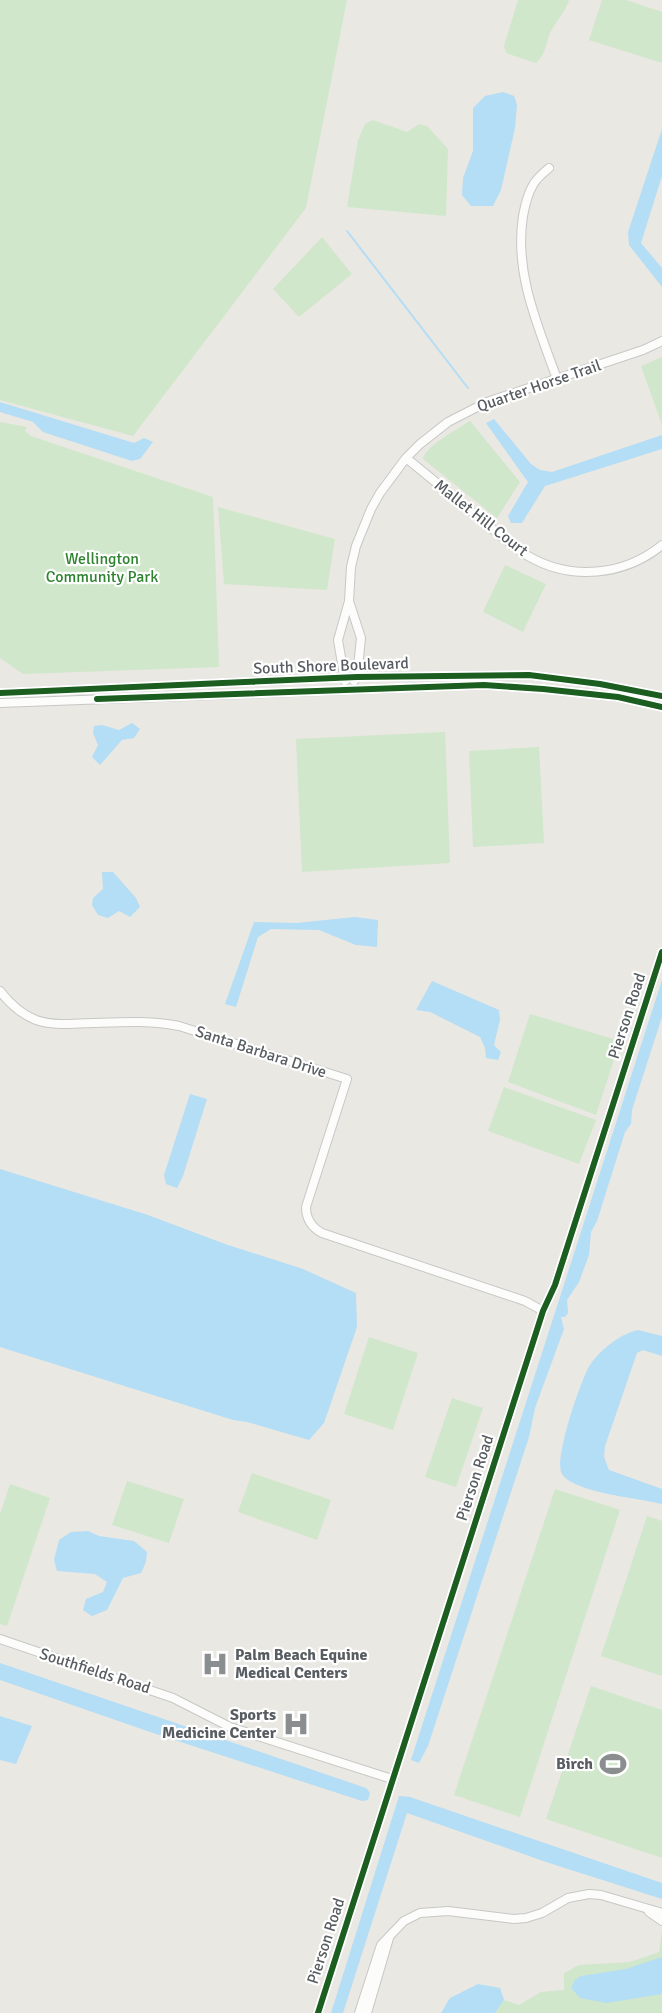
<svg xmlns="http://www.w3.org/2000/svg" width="662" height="2013" font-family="Signika,sans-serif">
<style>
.green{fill:#d0e7cb}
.water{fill:#b4ddf6}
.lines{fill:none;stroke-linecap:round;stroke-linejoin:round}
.stream{stroke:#b4ddf6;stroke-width:2}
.minor-casing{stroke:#c7c7c6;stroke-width:10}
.minor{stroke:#fcfcfb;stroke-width:8}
.cycleway-casing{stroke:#fff;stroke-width:10}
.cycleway{stroke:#1b5e20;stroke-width:6}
.labels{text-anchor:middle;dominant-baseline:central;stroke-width:4.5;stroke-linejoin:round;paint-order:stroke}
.street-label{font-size:16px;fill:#585d61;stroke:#fff}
.park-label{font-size:16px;fill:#2e832f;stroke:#fff}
.poi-label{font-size:16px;font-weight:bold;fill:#585d61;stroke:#fff;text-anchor:end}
</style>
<rect width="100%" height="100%" fill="#eae8e2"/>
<!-- green -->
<path class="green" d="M0 0H347L306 208 133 436 0 400Z
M518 0H569C565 13 556 21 550 33 546 43 545 56 536 63L506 53 504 46Z
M602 0H626L662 12V63L589 40Z
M373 120 407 132 419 124 427 126 448 149 446 216 347 207 358 140 365 124Z
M322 237 352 274 299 317 273 289Z
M662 357V425L641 366Z
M470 421 520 482 497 518 423 459C425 446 458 429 470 421Z
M0 422 27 427 25 431 31 436 213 497 219 667 23 674 0 658Z
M218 507 335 539 327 590 224 584Z
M505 565 546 584 523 632 483 612Z
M445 732 450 863 302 872 296 739Z
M539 747 544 843 473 847 469 751Z
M530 1014 620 1041 596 1115 508 1082Z
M504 1087 596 1120 579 1164 488 1131Z
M369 1337 418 1353 393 1430 344 1414Z
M452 1398 483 1408 456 1487 425 1477Z
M252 1473 331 1500 317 1540 238 1512Z
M127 1481 184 1499 169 1543 112 1525Z
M10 1484 50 1498 7 1626 0 1624V1514Z
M555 1489 620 1510 520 1817 454 1795Z
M647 1516 662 1521V1676L601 1656Z
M591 1686 662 1710V1858L546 1819Z
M662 1930V2013H495L504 2000 519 2005 541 1992 564 1990V1973L579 1965 630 1962 659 1952Z"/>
<!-- water -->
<path class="water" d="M503 92 514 96 517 105 515 128 501 190 493 206H471L462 195 463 178 473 151V108L485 96Z
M662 129V176L641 243 662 268V287L629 245 628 232Z
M0 402 134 443 144 438 153 442 140 459 132 461 43 432 33 422 0 412Z
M494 419 531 464 540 470 552 472 662 435V449L545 486 522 523H511L508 516 528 482 486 423Z
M132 723 140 729 134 738 122 740 100 765 92 757 98 745 93 733 94 726 102 725 119 730Z
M102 872H113L136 898 140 907 130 917 119 911 108 918 98 915 92 905 93 898 103 889Z
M355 917 378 920 377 947 356 945 319 930 271 929 258 937 236 1007 225 1004 254 922 296 923Z
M662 980V1017L632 1110 631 1124 625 1132 597 1221 591 1232 589 1255 579 1282 567 1300 568 1313 565 1317H561L564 1329 535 1408 529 1437 428 1746 419 1763 411 1760Z
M432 981 499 1010 500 1020 494 1045 501 1052 498 1060 486 1058 485 1048 480 1037 430 1012 416 1010Z
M190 1094 207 1099 183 1176 177 1188 166 1184 164 1175Z
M0 1169 148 1215 225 1244 303 1269 356 1293 357 1327 324 1423 309 1440 247 1422 233 1420 0 1347Z
M638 1330 662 1336V1356L643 1350 637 1353 605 1446 604 1457 609 1470 662 1489V1504C640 1498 574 1493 562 1474 553 1461 581 1379 590 1365 600 1350 620 1334 638 1330Z
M88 1531 99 1536 134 1541 147 1552 146 1562 141 1573 123 1578 107 1610 92 1616 83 1610 86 1599 103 1592 107 1582 95 1574 57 1571 54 1560 59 1540 71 1532Z
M0 1663 366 1788 370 1793 368 1800 362 1801 153 1733 0 1680Z
M0 1716 32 1726 16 1764 0 1760Z
M399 1796 410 1797 662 1883V1899L546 1862 407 1813 343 2013H331Z
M662 1957V1994L607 2003 580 1998 571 1988 575 1980 581 1976 626 1969Z
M478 1984 500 1988 504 2000 495 2013H441L450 1998Z"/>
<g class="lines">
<!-- stream -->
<path class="stream" d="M347 231 468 388"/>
<!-- minor casing -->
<g class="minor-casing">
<path id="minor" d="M549 168C543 173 536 179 533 185 527 195 525 205 523 216 514 273 538 326 557 379
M406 458C430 477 453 497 477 516 494 530 510 545 528 556 571 581 624 576 662 545
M349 601 361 638 357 677 354 681
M345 681 338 640 349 601 351 567 356 546 371 509 380 493 406 458 420 444 448 422 487 402 643 350 662 341
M0 693 357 677 529 675 600 684 662 696
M0 703 484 685 543 689 618 697 662 707
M0 991C10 1004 21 1014 36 1020 54 1026 73 1024 91 1023 121 1022 150 1020 179 1026L347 1079 306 1207C306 1219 311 1227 322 1233L525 1301 543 1311
M0 1639 173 1698 230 1727 392 1779
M649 1912 662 1921
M318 2013 543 1311 555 1285 662 952
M359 2013 381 1945 404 1921 420 1913 448 1911 514 1919 526 1918 542 1913 568 1898 589 1894 601 1895 662 1913
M367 2013 389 1938"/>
</g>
<!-- minor -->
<use href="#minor" class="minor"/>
<!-- cycleway casing -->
<g class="cycleway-casing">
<path id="cycleway" d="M0 693 357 677 529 675 600 684 662 696
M97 699 484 685 543 689 618 697 662 707
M318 2013 543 1311 555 1285 662 952"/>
</g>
<!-- cycleway -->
<use href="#cycleway" class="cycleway"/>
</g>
<!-- icons -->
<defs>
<g id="hospital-bare" transform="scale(2.07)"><path d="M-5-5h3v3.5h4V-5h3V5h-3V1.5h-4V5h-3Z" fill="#8b8e8e" stroke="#fff" stroke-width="2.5" paint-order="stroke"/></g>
<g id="stadium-bare" transform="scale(2.07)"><path d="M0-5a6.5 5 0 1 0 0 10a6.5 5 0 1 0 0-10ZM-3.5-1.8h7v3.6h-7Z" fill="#8b8e8e" stroke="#fff" stroke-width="2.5" paint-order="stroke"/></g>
</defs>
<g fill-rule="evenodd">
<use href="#hospital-bare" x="215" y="1664"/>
<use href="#hospital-bare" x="296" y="1724"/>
<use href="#stadium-bare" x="613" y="1764"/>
</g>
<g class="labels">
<!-- street labels -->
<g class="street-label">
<text transform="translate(539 386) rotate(-19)">Quarter Horse Trail</text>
<text transform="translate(481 518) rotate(38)">Mallet Hill Court</text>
<text transform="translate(331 666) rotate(-2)">South Shore Boulevard</text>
<text transform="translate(627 1016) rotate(-72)">Pierson Road</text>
<text transform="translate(261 1052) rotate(18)">Santa Barbara Drive</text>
<text transform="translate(475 1478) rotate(-72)">Pierson Road</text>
<text transform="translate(95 1671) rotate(18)">Southfields Road</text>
<text transform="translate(326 1941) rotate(-72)">Pierson Road</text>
</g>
<!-- park labels -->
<g class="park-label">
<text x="102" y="559">Wellington<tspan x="102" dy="18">Community Park</tspan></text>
</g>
<!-- poi labels -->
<g class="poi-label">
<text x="235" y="1655" text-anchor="start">Palm Beach Equine<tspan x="235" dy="18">Medical Centers</tspan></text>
<text x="276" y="1715">Sports<tspan x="276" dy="18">Medicine Center</tspan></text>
<text x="593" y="1764">Birch</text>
</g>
</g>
</svg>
